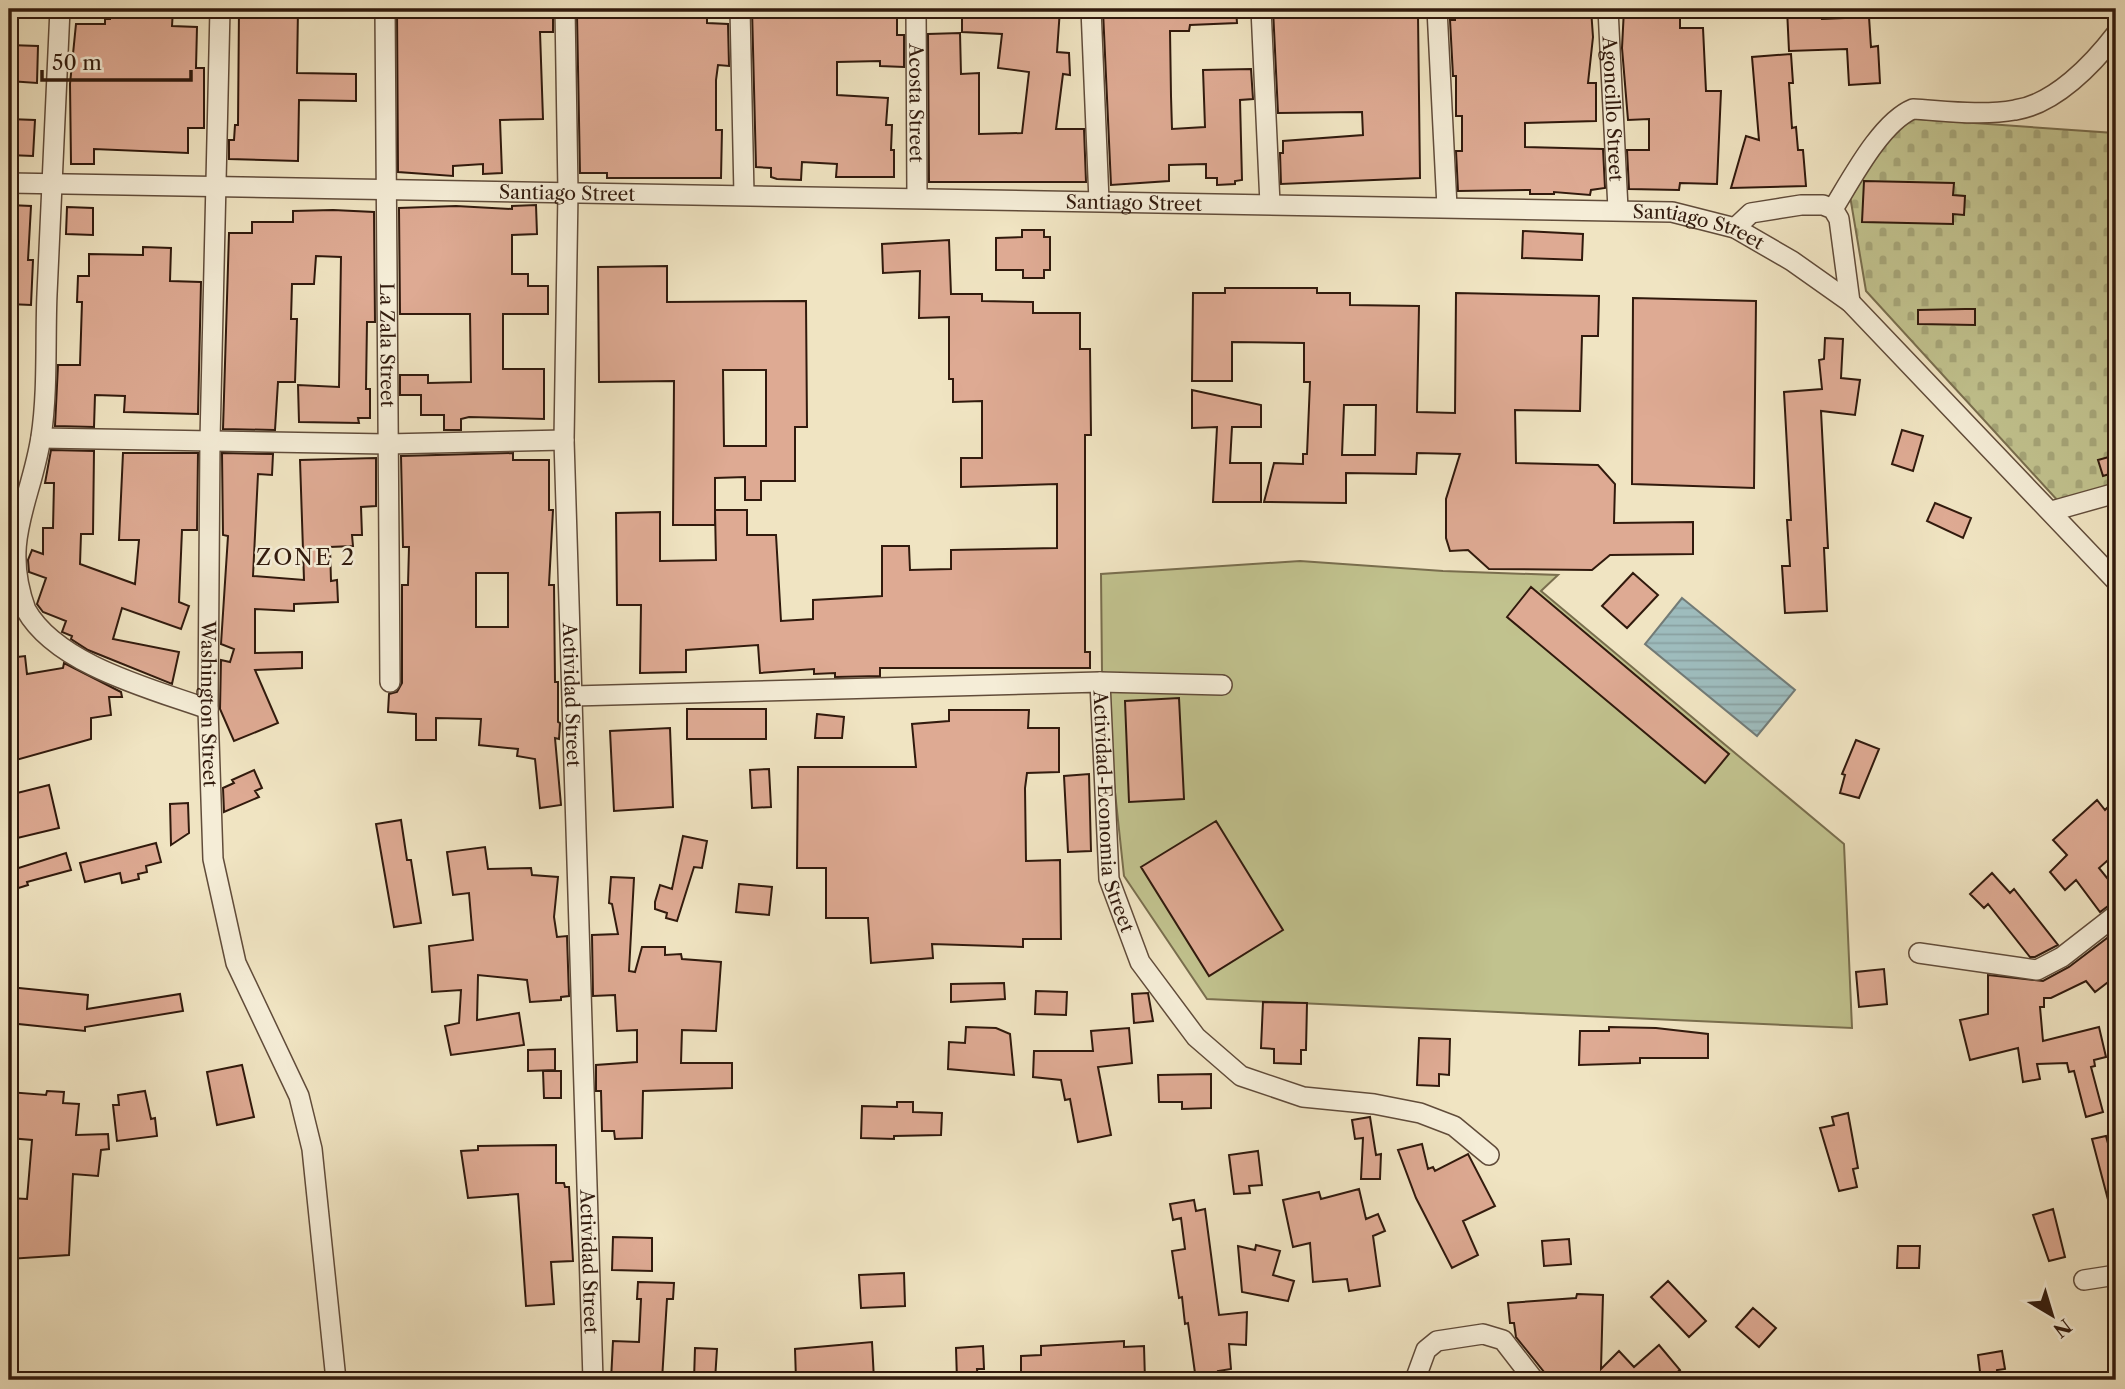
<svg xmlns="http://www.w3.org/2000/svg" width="2125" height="1389" font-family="'Libre Caslon Text',serif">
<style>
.cemetery{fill:url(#cemetery-stones);stroke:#796e4e;stroke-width:2}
.garden{fill:#c1c28e;stroke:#796e4e;stroke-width:2}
.water{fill:url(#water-rules);stroke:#727b77;stroke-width:2}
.building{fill:#deaa93;stroke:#311a0d;stroke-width:2;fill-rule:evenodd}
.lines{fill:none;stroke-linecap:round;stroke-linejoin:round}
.minor-casing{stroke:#614c3a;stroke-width:22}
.minor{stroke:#f5edd7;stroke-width:19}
.labels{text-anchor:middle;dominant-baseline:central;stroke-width:5;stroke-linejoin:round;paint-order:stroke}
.street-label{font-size:19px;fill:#311a0d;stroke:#f5edd7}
.quarter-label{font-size:23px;letter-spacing:2px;fill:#311a0d;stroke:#f5edd7}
</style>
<defs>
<pattern id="cemetery-stones" width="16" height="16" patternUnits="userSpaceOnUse" patternTransform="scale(1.75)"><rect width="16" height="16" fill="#c1c28e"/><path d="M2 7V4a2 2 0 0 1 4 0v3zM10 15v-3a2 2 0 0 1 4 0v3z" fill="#a6a679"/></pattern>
<pattern id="water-rules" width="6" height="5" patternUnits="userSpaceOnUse" patternTransform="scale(1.75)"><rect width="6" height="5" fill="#9ebcbd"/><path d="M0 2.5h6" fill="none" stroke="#89a1a1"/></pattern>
</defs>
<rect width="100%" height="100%" fill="#f0e4c2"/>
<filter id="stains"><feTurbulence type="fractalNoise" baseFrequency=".00286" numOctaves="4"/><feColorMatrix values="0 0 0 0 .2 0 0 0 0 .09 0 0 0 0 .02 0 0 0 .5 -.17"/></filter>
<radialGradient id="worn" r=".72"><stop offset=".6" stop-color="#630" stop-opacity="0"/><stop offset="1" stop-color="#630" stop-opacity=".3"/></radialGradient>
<!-- cemetery -->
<path class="cemetery" d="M1903 118 2114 133 2116 485 2059 502 1866 291 1849 190Z"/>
<!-- garden -->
<path class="garden" d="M1300 561 1443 571 1558 575 1541 591 1844 844 1852 1028 1207 999 1124 876 1102 671 1101 574Z"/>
<!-- water -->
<path class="water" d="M1682 598 1795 690 1757 736 1645 644Z"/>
<!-- building -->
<path class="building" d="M110 9H173L172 26 197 27 196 68H204V128H188V153L94 149V164H71L70 84 76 24H105V19H110Z
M239 9H298L297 73 356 74V101L299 100 298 161 229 159V140H234L235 125H238Z
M397 9H469V14H553V32H540L543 119 500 120 502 173 483 174V164L453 166V176L398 172Z
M580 9 707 10V23L728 24 729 66 718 65 716 80V130H722L721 178H607V173H580L577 15Z
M752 9H798V16L897 14V35H904V67L880 66V61L837 62V95L888 98 886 125H892L891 150H894V177H836L837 164 802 162 801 180 777 179 771 177V168L756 167Z
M988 9H1060L1057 52 1069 53 1070 75 1063 74 1056 129H1084L1086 182H929L928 34 960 33 961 74 979 73V134L1022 133 1029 72 998 68 1002 34 962 32V14H988Z
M1106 9H1236L1237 23 1190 25 1189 31H1170L1171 96 1172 129 1205 127 1203 70 1251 69 1253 99 1240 100 1242 180 1235 181V184L1217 185V178H1206V164L1169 165V181L1111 185 1103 11Z
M1273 9H1406V15H1418L1420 178 1281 184 1280 153H1283V141L1363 135 1362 112 1278 113Z
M1455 9H1591L1593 37 1588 83H1596V121L1525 123V147L1603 149 1605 188 1591 190 1590 195 1554 192V194H1530V190L1458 191 1456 151H1462V116H1456V76H1453L1450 20H1455Z
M1624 9H1680V28H1703L1706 91H1721L1717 184 1680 183 1679 190 1629 189 1627 150H1649V119L1628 120 1622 48Z
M1787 9H1822V19L1869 17 1871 47 1878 46 1880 83 1849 85 1847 49 1789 51Z
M9 45 38 46 37 83 9 81Z
M1791 54 1793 83H1789L1792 128 1796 127 1798 150H1803L1806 186 1731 188 1746 136 1759 140 1752 57Z
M9 119 35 120 33 156 9 155Z
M1864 181 1954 183 1953 195 1965 196 1964 215 1953 214V224L1862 222Z
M9 205 31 206 28 260H33L31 305 9 304Z
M536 205 537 234 512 235V274H528V286H548V314H503V369H544V419L469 417 461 419V430H444V415H421V395H400V375H428V383L471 382 470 314H400L399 208 456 206 512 209V206Z
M67 207 93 208V235L66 234Z
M333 210 374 212 375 322H367L366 389H370V418H358L359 423 299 422 298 385 339 387 341 257 316 256 314 284H292L291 319H297L295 382H278L275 430 223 429 229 233H252V222H293V211Z
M1022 230H1044V237H1050V270H1044V278H1023V270H996V238L1022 237Z
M1523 231 1583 234 1582 260 1522 258Z
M949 240 951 294H982V301L1033 302V313H1080V349H1090L1091 435H1085V652H1090V668H880V676L835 677V673L814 674V669L760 673 758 645 686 650V672L640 673 641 605H617L616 513 660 512V561L716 560 715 510H747V535H776L781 621 813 619V600L882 596V546H909L910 570 951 569V550L1057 548V484L961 487V458H982V401L953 402V379H949V317L919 318 920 271 883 273 882 244Z
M143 247 171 248 170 281 201 282 198 414 124 412 125 396 95 395 94 427 55 426 58 365H80L82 302H77L78 276H89V254L143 255Z
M667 266V302L806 301 807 427H795V481H761V500H745V477L715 478V525H673L674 381 599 382 598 267ZM723 370H766V446H724Z
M1225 288H1317V293H1350V305L1419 306 1417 412 1455 413 1456 293 1599 296 1598 336H1582L1580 411 1515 410 1516 463 1598 465 1615 484 1614 523 1693 522V554L1610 555 1592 570 1489 569 1468 550 1450 551 1446 538V499L1460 454 1417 453 1416 474 1346 473V503L1264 502 1274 463 1303 464V454H1307L1310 382H1304V343L1232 342V381H1192L1193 293H1225ZM1344 405H1376L1375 455H1342Z
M1633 298 1756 301 1754 488 1632 484Z
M1965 309H1975V325L1918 324V310Z
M1825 338 1843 339 1841 378 1860 380 1855 415 1821 411 1828 548H1824L1827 611 1785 613 1782 566H1790L1787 520H1791L1784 392 1822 389 1819 360 1824 359Z
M1192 390 1261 405V427H1232L1230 463H1261V502H1213L1217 427 1192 428Z
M1902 430 1923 436 1913 471 1892 464Z
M51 450 94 451 93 534H81L80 564 135 584 139 540H119L123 453H198L197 530H182L179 602 189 606 181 629 122 608 113 639 179 652 172 684 88 650 71 639 72 636 62 632 66 621 43 612 37 604 46 578 29 572 28 560 32 550 43 554V528H53L54 483H45Z
M222 453 273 454 272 475 258 474 253 576 304 580 300 460 376 458V506L361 507 362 535H352L353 546 330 547 331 581 337 580 338 602 294 604V611L255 609V653L302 652V668L255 670 278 723 234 741 220 709 221 660 230 662 234 649 221 644 228 536 223 535Z
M513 453V460H549V510H553L549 585H554L555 682H558V722L560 723 559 739 555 738 561 805 540 808 535 759 517 756 518 749 479 745 481 719 436 718V740H416V714L388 712 389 694 397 692 402 683V585H408L409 547H403L401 456ZM476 573H508V627H476Z
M2116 455V472L2103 476 2098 460Z
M1935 503 1971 518 1963 538 1927 521Z
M1633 573 1658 595 1627 628 1602 606Z
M1531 587 1729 754 1705 783 1507 617Z
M25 656 27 674 63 668 64 663 121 692 122 697H109L111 715 91 718V739L9 762V658Z
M1179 698 1184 799 1129 802 1125 701Z
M687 709H766V739H687Z
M949 710H1029L1028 728H1059V772L1027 773 1025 788 1026 861 1060 860 1061 939H1023V947L932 944 933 958 871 963 868 918H826V868H797L798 767H916L912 724 949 721Z
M817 714 844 717 842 738H815Z
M670 728 673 807 614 811 610 731Z
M1856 740 1879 749 1859 798 1840 793 1845 775 1842 774Z
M769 769 771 807 752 808 750 770Z
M254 770 262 788 255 791 259 797 224 812 223 788 234 783 232 780Z
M1089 774 1091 851 1068 852 1064 776Z
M49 785 59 828 9 840V795Z
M2116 799V853L2099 868 2116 889V900L2100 912 2076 880 2065 890 2050 872 2067 855 2053 840 2097 800 2105 810Z
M188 803 189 833 171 845 170 804Z
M401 820 407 860H411L421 923 394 927 376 824Z
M1216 821 1283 930 1209 976 1141 867Z
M683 836 707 841 702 868 694 867 677 921 666 918 667 913 655 909V902L660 885 672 889Z
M156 843 161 862 146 866 147 872 138 874 139 879 122 883 120 873 85 882 80 863Z
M485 847 488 869 531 868 532 875 558 877 554 917 557 937 567 936 569 996 561 997V1000L530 1002 527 980 478 975 477 1020 519 1013 524 1045 451 1055 445 1026 459 1023 461 990 432 992 429 946 473 940 469 893 453 895 447 852Z
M66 853 71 870 27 882 28 885 9 891V871Z
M1992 873 2010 893 2014 889 2058 945 2035 957H2030L1988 904 1984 908 1970 894Z
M611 877 634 878 629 971 635 972 642 947H665V955L681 954 682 959 721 962 716 1031 682 1030 681 1063H732V1088L643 1091 642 1138 615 1139 614 1131H602L601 1091H596V1065L637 1062V1030L617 1031 615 995 593 996 592 935 618 934 612 904 609 903Z
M739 884 772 887 769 915 736 912Z
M2115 932 2116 976 2095 992 2086 981 2051 998H2044V1007H2040L2043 1041 2099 1027 2106 1057 2094 1060 2095 1066 2091 1067 2103 1112 2086 1117 2074 1071 2069 1072 2067 1063 2037 1064 2040 1079 2023 1082 2018 1048 1970 1060 1960 1020 1988 1014V975L2043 981 2069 967Z
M1884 969 1887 1004 1859 1007 1856 972Z
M1004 983 1005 999 951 1002V984Z
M9 987 88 995 87 1009 180 994 183 1011 85 1027V1031L9 1023Z
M1036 991 1067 992 1066 1015 1035 1014Z
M1148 993 1153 1021 1134 1023 1132 994Z
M1263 1002 1307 1003 1306 1050H1301V1064L1274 1063V1049L1261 1048Z
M966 1027 996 1028 1010 1034 1014 1075 948 1069 949 1042 965 1043Z
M1609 1027 1656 1028 1708 1034V1058H1640V1063L1579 1065 1580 1031H1609Z
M1129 1028 1132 1063 1098 1067 1111 1135 1078 1142 1070 1099 1065 1100 1061 1080 1033 1077 1034 1051H1093L1091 1031Z
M1419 1038 1450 1039 1449 1075 1439 1074V1086L1417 1085Z
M555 1049V1070L528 1071V1050Z
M242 1065 254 1117 217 1125 207 1072Z
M543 1071H561V1098H544Z
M1211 1074V1108L1182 1109V1102H1159L1158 1075Z
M47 1091 64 1092 63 1103 79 1104 76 1135 108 1134 109 1149 101 1150 98 1176 73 1174 69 1255 9 1259V1198L27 1199 32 1140 9 1138V1092L46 1095Z
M145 1091 151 1119 155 1118 157 1136 117 1141 113 1105H119L118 1095Z
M897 1102H913V1112L942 1113 941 1135 894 1136V1139L861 1138 862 1106 897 1107Z
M1848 1113 1858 1168 1853 1169 1857 1187 1839 1191 1820 1128 1834 1125 1832 1117Z
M1370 1117 1376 1155 1381 1154 1380 1179H1361L1363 1138 1355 1139 1352 1120Z
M2106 1136 2116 1173V1210L2111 1211 2092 1139Z
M1422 1144 1428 1169 1433 1167 1435 1171 1468 1154 1495 1206 1463 1221 1478 1255 1452 1268 1416 1198 1398 1150Z
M556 1145V1183H564L565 1187H569L573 1261 551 1262 554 1304 526 1306 518 1194 468 1198 461 1151 478 1150V1146Z
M1258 1151 1262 1185 1249 1186 1250 1193 1234 1194 1229 1155Z
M1359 1189 1366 1219 1378 1214 1385 1231 1373 1236 1380 1286 1349 1291 1347 1279 1313 1282 1310 1243 1293 1247 1283 1200 1319 1192 1321 1199Z
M1194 1200 1196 1211 1205 1209 1219 1315 1247 1312 1246 1345 1229 1344 1231 1369 1218 1371 1220 1380H1196L1188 1323 1185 1324 1182 1297 1179 1298 1172 1251 1185 1249 1181 1218 1173 1220 1170 1204Z
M2053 1209 2065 1257 2049 1261 2033 1215Z
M613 1237 652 1238V1271L612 1270Z
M1569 1239 1571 1264 1544 1266 1542 1241Z
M1256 1245 1280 1251 1273 1275 1294 1281 1288 1301 1242 1292 1238 1246 1255 1250Z
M1898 1246H1920L1919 1268H1897Z
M904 1273 905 1306 861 1308 859 1275Z
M1668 1281 1706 1321 1689 1337 1651 1297Z
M638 1282 674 1283 673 1299H667L662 1380H611L613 1341 639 1342 641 1299H637Z
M1577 1294 1603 1295 1601 1369 1619 1351 1634 1367 1659 1345 1680 1370 1668 1380H1546L1544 1372 1516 1337 1514 1323H1510L1508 1303 1576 1298Z
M1753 1308 1776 1328 1759 1347 1736 1327Z
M1124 1341V1347L1144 1346 1145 1380H1021V1356L1041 1355V1346Z
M872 1342 874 1380H796L795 1349Z
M983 1346 984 1369H977L978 1380H957L956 1348Z
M695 1348 717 1349 715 1380H694Z
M2002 1351 2005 1369 1997 1370 1998 1380H1981L1978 1355Z"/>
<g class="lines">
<!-- minor casing -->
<g class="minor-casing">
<g id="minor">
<path d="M60 9C55 104 51 199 47 294 45 341 48 391 41 437 31 502 0 540 26 610 57 665 152 689 208 709"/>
<path id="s1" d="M220 9 210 440 208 709 213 859 236 963 299 1096 312 1149 336 1380"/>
<path id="s2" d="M385 9 390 682"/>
<path id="s3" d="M565 9 568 192 564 440 593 1380"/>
<path d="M740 9 744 195"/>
<path id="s4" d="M916 9 917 198"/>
<path d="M1091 9 1099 201"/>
<path d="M1261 9 1270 204"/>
<path d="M1437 9 1447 207"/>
<path id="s5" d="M1608 9 1618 209"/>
<path id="s6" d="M9 183 1672 212 1735 228 1792 261 1850 302 2116 581"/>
<path d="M1833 209C1851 180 1881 122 1913 109 1946 111 1982 116 2015 110 2055 104 2093 64 2116 34"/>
<path d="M1735 228 1751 213 1801 205H1823L1833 209 1839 219 1850 302"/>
<path d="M41 438 387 444 564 440"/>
<path d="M2052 511 2116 493"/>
<path d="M1100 682 1222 685"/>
<path id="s7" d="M573 696 1100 682 1109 879 1140 962 1196 1037 1241 1076 1303 1097 1374 1104 1420 1113 1454 1126 1489 1155"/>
<path d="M1919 953 2037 970 2062 957 2116 915"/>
<path d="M2084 1280 2116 1275"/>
<path d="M1415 1380 1426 1350 1437 1341 1483 1334 1503 1340 1534 1380"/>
</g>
</g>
<!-- minor -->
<use href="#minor" class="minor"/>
</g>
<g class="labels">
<!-- street labels -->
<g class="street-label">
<text stroke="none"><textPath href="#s4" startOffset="94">Acosta Street</textPath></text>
<text stroke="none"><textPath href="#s5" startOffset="100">Agoncillo Street</textPath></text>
<text stroke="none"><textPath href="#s6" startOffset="558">Santiago Street</textPath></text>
<text stroke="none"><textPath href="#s6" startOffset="1125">Santiago Street</textPath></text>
<text stroke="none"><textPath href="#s6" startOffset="1692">Santiago Street</textPath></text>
<text stroke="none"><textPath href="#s2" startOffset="336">La Zala Street</textPath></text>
<text stroke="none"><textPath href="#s3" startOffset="686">Actividad Street</textPath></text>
<text stroke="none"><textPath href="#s1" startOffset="695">Washington Street</textPath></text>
<text stroke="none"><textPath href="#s7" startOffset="658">Actividad-Economia Street</textPath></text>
<text stroke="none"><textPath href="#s3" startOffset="1253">Actividad Street</textPath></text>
</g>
<!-- quarter labels -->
<g class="quarter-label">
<text x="306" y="557">ZONE 2</text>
</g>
</g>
<!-- margin -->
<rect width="2125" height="1389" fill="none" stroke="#f0e4c2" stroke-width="35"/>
<rect x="10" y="10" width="2104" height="1368" fill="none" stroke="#311a0d" stroke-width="3.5"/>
<rect x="18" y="18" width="2090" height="1354" fill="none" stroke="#311a0d" stroke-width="2"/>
<!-- north arrow -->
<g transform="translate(2052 1315) rotate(142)" stroke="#f5edd7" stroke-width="5" paint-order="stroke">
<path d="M0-5L12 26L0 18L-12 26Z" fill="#311a0d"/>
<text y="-10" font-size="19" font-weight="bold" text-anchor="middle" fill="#311a0d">N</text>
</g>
<!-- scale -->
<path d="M42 70v10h149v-10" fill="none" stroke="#311a0d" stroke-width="3.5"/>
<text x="52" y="70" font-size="21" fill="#311a0d" stroke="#f5edd7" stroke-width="5" paint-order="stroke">50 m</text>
<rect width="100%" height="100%" filter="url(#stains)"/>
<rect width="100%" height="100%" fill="url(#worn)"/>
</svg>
